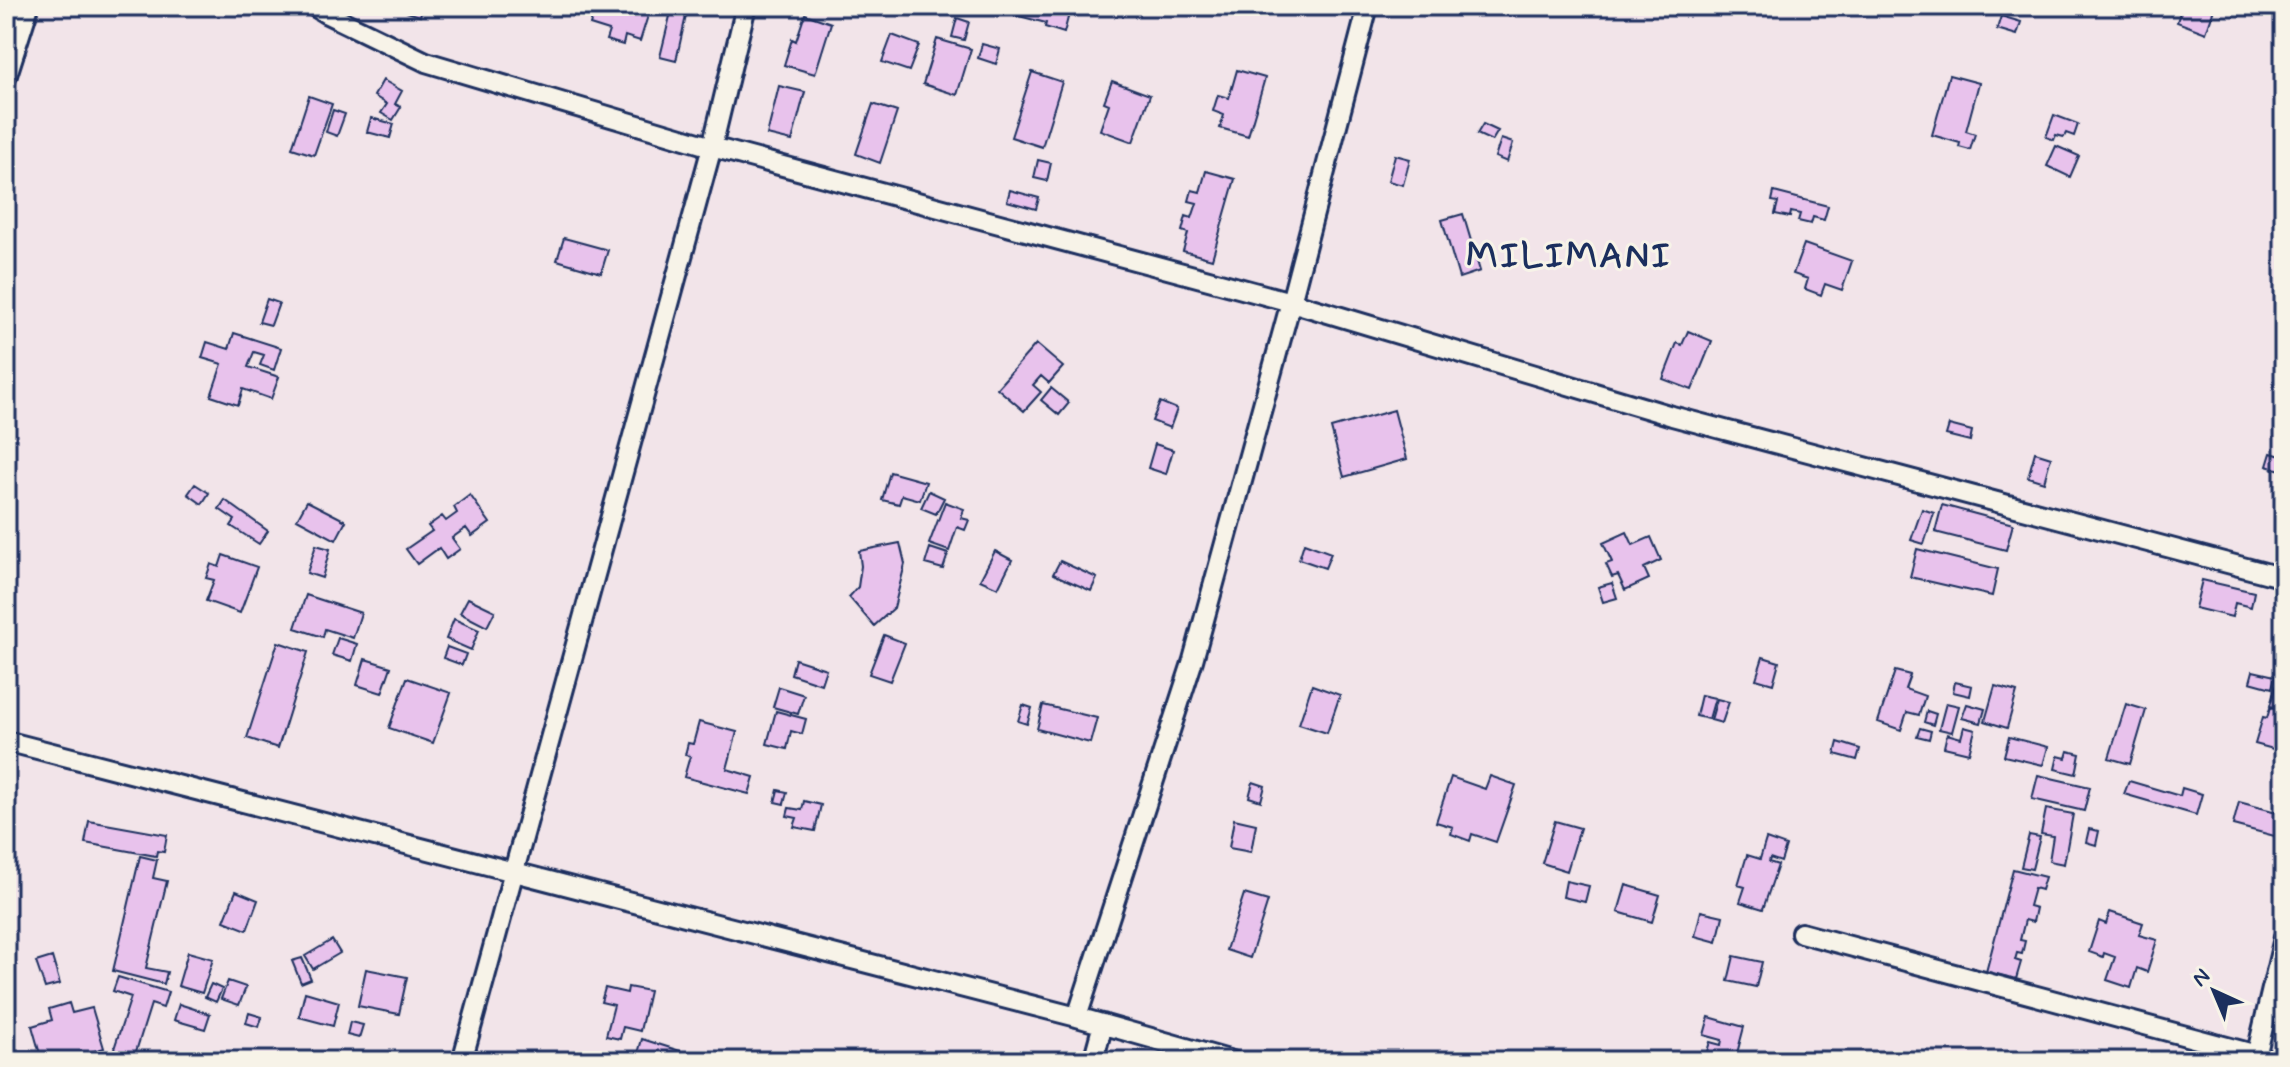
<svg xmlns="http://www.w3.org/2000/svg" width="2290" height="1067" font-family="Mynerve,sans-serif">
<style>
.building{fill:#e8c2ec;stroke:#1b2f5e;stroke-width:2}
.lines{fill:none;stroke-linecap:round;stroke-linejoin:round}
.street-casing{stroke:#1b2f5e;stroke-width:24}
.street{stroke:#f7f3e8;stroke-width:18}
.labels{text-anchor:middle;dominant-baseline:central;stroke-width:6;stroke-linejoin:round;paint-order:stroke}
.district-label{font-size:36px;font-weight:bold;letter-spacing:2px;fill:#1b2f5e;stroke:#f7f3e8}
</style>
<rect width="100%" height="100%" fill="#f2e4e9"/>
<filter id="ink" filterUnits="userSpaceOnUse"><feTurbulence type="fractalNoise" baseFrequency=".0125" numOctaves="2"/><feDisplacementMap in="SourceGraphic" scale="16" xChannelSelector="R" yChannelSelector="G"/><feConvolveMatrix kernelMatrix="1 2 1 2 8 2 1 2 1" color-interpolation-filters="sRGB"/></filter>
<g filter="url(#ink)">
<!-- building -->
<path class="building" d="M409 6H423L420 16 407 12Z
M596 6H651L640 41 625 36 623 45 606 40 609 31 590 25Z
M1017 6H1071L1064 33 1045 27 1046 23 1015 15Z
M2182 6H2215L2206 33 2177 22Z
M671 12 686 16 676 61 660 57Z
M805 14 831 23 815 74 784 65 792 39 796 41Z
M2001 16 2021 22 2017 35 1997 29Z
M957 18 969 22 964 40 952 37Z
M892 35 919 45 909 71 882 62Z
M937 39 971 49 957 95 923 84Z
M982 44 1000 49 996 64 978 58Z
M1237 70 1265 78 1248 136 1220 128 1224 115 1213 111 1218 95 1229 98Z
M1032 72 1062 82 1042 147 1011 137Z
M1949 75 1979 83 1966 131 1975 134 1970 150 1959 147 1960 143 1932 135Z
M383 80 402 91 395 104 401 107 393 120 381 113 387 104 374 96Z
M1112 81 1150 95 1133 142 1100 130 1109 104 1104 102Z
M779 86 805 92 792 141 767 135Z
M309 96 332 104 314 155 292 148Z
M873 104 897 112 880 163 856 154Z
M333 110 345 114 337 136 326 132Z
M2054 115 2078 124 2074 136 2066 133 2064 137 2056 135 2054 140 2046 137Z
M371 118 394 124 390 138 367 132Z
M1483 124 1498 131 1492 141 1477 134Z
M1501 139 1513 143 1507 162 1495 157Z
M2056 146 2079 156 2070 177 2047 166Z
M1395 155 1410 159 1403 185 1388 181Z
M1038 160 1051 163 1047 181 1034 178Z
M1206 171 1235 179 1212 259 1183 251 1188 233 1182 231 1186 216 1192 218 1197 203 1189 201 1192 190 1200 192Z
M1010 190 1039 198 1036 209 1007 201Z
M1774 192 1828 206 1824 220 1813 217 1811 224 1798 221 1800 214 1791 212 1790 217 1775 214 1778 202 1772 201Z
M1463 214 1480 271 1459 278 1442 220Z
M564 238 608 250 601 273 557 260Z
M1804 244 1852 261 1842 290 1825 284 1821 295 1805 289 1808 279 1793 274Z
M267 299 279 303 271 325 259 322Z
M1688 331 1712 341 1692 390 1663 379 1677 343 1682 345Z
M234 333 281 348 274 370 260 365 264 355 254 352 248 367 279 377 271 399 243 389 238 405 211 396 222 364 202 358 207 342 229 349Z
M1036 344 1063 367 1049 383 1041 376 1033 385 1041 392 1024 411 997 388Z
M1051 388 1069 403 1059 415 1041 400Z
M1160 402 1177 409 1170 428 1152 421Z
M1394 410 1407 459 1344 477 1331 428Z
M1949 425 1972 431 1970 441 1946 435Z
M1155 444 1173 450 1166 474 1148 468Z
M2035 452 2051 457 2044 482 2028 477Z
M2271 453 2284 457V471L2267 466Z
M890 472 926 482 920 500 902 495 899 504 882 500Z
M195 484 209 493 202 504 188 494Z
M929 491 944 498 936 514 921 508Z
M470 495 490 523 472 536 466 528 452 538 460 549 446 559 439 548 417 564 406 549 432 531 428 526 442 516 446 521 457 513 454 507Z
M225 500 268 531 259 544 231 526 235 520 219 509Z
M307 501 346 521 336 540 297 519Z
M945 502 964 509 961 518 969 520 965 530 957 527 949 551 929 544Z
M1942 505 2013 524 2006 550 1935 532Z
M1922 509 1934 513 1924 544 1911 540Z
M1627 532 1633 545 1651 537 1661 560 1644 568 1649 579 1625 590 1618 575 1612 577 1606 564 1612 562 1603 543Z
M900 543 905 564 894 608 874 626 849 597 858 587 861 566 859 551Z
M1304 543 1331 553 1325 568 1299 559Z
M316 545 330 549 322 578 307 573Z
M930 548 948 554 943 569 925 564Z
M1917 549 1998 569 1992 596 1910 577Z
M995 551 1012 560 998 588 980 580Z
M223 555 257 567 240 613 206 601 214 580 206 578 211 564 219 567Z
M1060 561 1097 578 1091 591 1053 574Z
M2202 580 2254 592 2251 607 2235 603 2232 617 2195 608Z
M1612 583 1617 598 1603 602 1598 587Z
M306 595 361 613 353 638 325 629 323 637 295 628Z
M468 598 495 611 487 627 460 613Z
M454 619 479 630 471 650 446 639Z
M884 635 905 643 890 681 869 674Z
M338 638 357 644 352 661 332 655Z
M278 642 308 652 278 748 247 738Z
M447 647 466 654 462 665 443 658Z
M1763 657 1779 662 1773 684 1756 679Z
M365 659 391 667 382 693 357 685Z
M795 659 826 669 821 684 791 674Z
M2283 659H2284V709L2270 706Z
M1895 671 1910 675 1905 689 1925 696 1919 715 1907 712 1901 730 1878 722Z
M2253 671 2275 676 2272 688 2250 682Z
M407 678 451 693 433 743 389 728Z
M1955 682 1972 686 1970 696 1953 692Z
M1312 685 1340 695 1327 733 1299 724Z
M1995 686 2017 692 2007 728 1985 721Z
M779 687 804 695 798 714 773 707Z
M1701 695 1715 698 1709 719 1696 716Z
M1717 699 1729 702 1722 723 1711 720Z
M1946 703 1959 706 1952 732 1939 729Z
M1967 704 1985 709 1981 723 1962 718Z
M2126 704 2146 710 2130 764 2109 758Z
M1023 705 1032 708 1027 724 1018 721Z
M1043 705 1097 718 1090 743 1037 729Z
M2270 708 2284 712V752L2255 744 2263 717 2267 718Z
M776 711 806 719 802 734 791 731 787 749 767 744Z
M1927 711 1936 714 1933 725 1924 722Z
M699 722 737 732 727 769 754 777 749 794 684 777 690 756 685 755 688 743 693 744Z
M1964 727 1975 730 1969 753 1944 747 1947 734 1961 738Z
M1920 728 1931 731 1929 739 1917 736Z
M2009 737 2048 747 2043 765 2004 756Z
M1838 742 1860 749 1857 760 1835 754Z
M2068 751 2080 754 2076 774 2055 769 2058 756 2066 758Z
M2038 775 2090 787 2084 811 2032 799Z
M1490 776 1516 785 1496 842 1472 834 1470 841 1451 834 1453 827 1436 822 1451 777 1485 789Z
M2129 781 2180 796 2182 788 2202 794 2196 815 2124 794Z
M1253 782 1265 786 1261 801 1249 797Z
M778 790 787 792 784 804 775 802Z
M804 801 821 805 815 831 794 827 797 818 787 816 789 808 802 810Z
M2239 802 2284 814 2282 838 2233 825Z
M2046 809 2073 814 2064 864 2049 861 2053 836 2041 834Z
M1234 819 1256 824 1251 852 1229 848Z
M89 821 167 835 164 852 157 851 156 856 85 843Z
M1555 821 1580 828 1567 871 1542 863Z
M2089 829 2099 831 2096 845 2086 842Z
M2029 835 2040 837 2032 869 2021 867Z
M1766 839 1786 846 1781 862 1770 858 1769 862 1778 865 1763 909 1740 902 1745 887 1738 885 1747 855 1760 859Z
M140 856 157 860 153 878 167 881 146 968 167 972 164 984 113 971Z
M2013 869 2045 877 2041 890 2034 888 2029 906 2036 908 2033 922 2025 920 2020 940 2025 941 2022 954 2017 953 2015 960 2021 962 2016 979 1986 972Z
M1566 881 1589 886 1585 902 1563 897Z
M1626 885 1660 895 1652 922 1618 912Z
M236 891 258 900 247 930 224 921Z
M1244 894 1268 901 1250 958 1226 950Z
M1701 911 1723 916 1717 942 1695 936Z
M2110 912 2143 923 2139 935 2157 940 2147 972 2137 968 2131 988 2107 980 2115 957 2104 953 2103 957 2089 952 2099 921 2106 924Z
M332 940 340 953 313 969 305 956Z
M188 952 213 959 202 993 178 986Z
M1734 956 1762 962 1756 987 1728 981Z
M52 957 60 984 45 988 36 962Z
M302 958 311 979 301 983 292 961Z
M366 969 407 977 399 1014 358 1006Z
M118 977 168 992 163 1008 151 1004 133 1061H110L131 997 113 991Z
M228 981 246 987 239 1005 221 999Z
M211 984 222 989 216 1002 205 997Z
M628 987 649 991 640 1031 623 1027 620 1039 606 1036 614 1005 601 1002 605 988 627 993Z
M305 992 339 1002 333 1026 299 1017Z
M69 1003 72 1013 92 1008 104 1048 68 1059 69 1061H42L32 1026 52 1020 49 1009Z
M179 1004 210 1014 205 1029 174 1020Z
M249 1013 262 1017 259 1027 246 1023Z
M1709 1017 1744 1027 1735 1061H1704L1710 1042 1721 1045 1722 1040 1704 1035Z
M350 1022 363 1025 359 1038 347 1035Z
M642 1039 680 1051 676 1061H636Z"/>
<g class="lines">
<!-- street casing -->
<g class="street-casing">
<path id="street" d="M314 6 327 14 426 62 712 147 1291 302 1672 416 2284 578
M6 78 29 6
M6 741 1077 1017 1232 1061
M1801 933 2257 1055
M1077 1017 1193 660 1291 302 1368 6
M462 1061 712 147 746 6
M1093 1061 1103 1024
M2255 1061 2284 938"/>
</g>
<!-- street -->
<use href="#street" class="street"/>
</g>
</g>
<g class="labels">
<!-- district labels -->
<g class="district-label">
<text x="1569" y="257">MILIMANI</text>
</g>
</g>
<!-- margin -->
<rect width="2290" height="1067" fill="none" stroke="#f7f3e8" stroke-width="32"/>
<rect x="16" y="16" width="2258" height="1035" fill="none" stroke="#1b2f5e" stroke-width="3" filter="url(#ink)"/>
<!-- north arrow -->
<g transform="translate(2214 991) rotate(316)" stroke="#f7f3e8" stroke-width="6" paint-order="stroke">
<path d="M0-6L14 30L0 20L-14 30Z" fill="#1b2f5e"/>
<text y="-12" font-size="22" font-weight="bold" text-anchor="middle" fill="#1b2f5e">N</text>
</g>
</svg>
